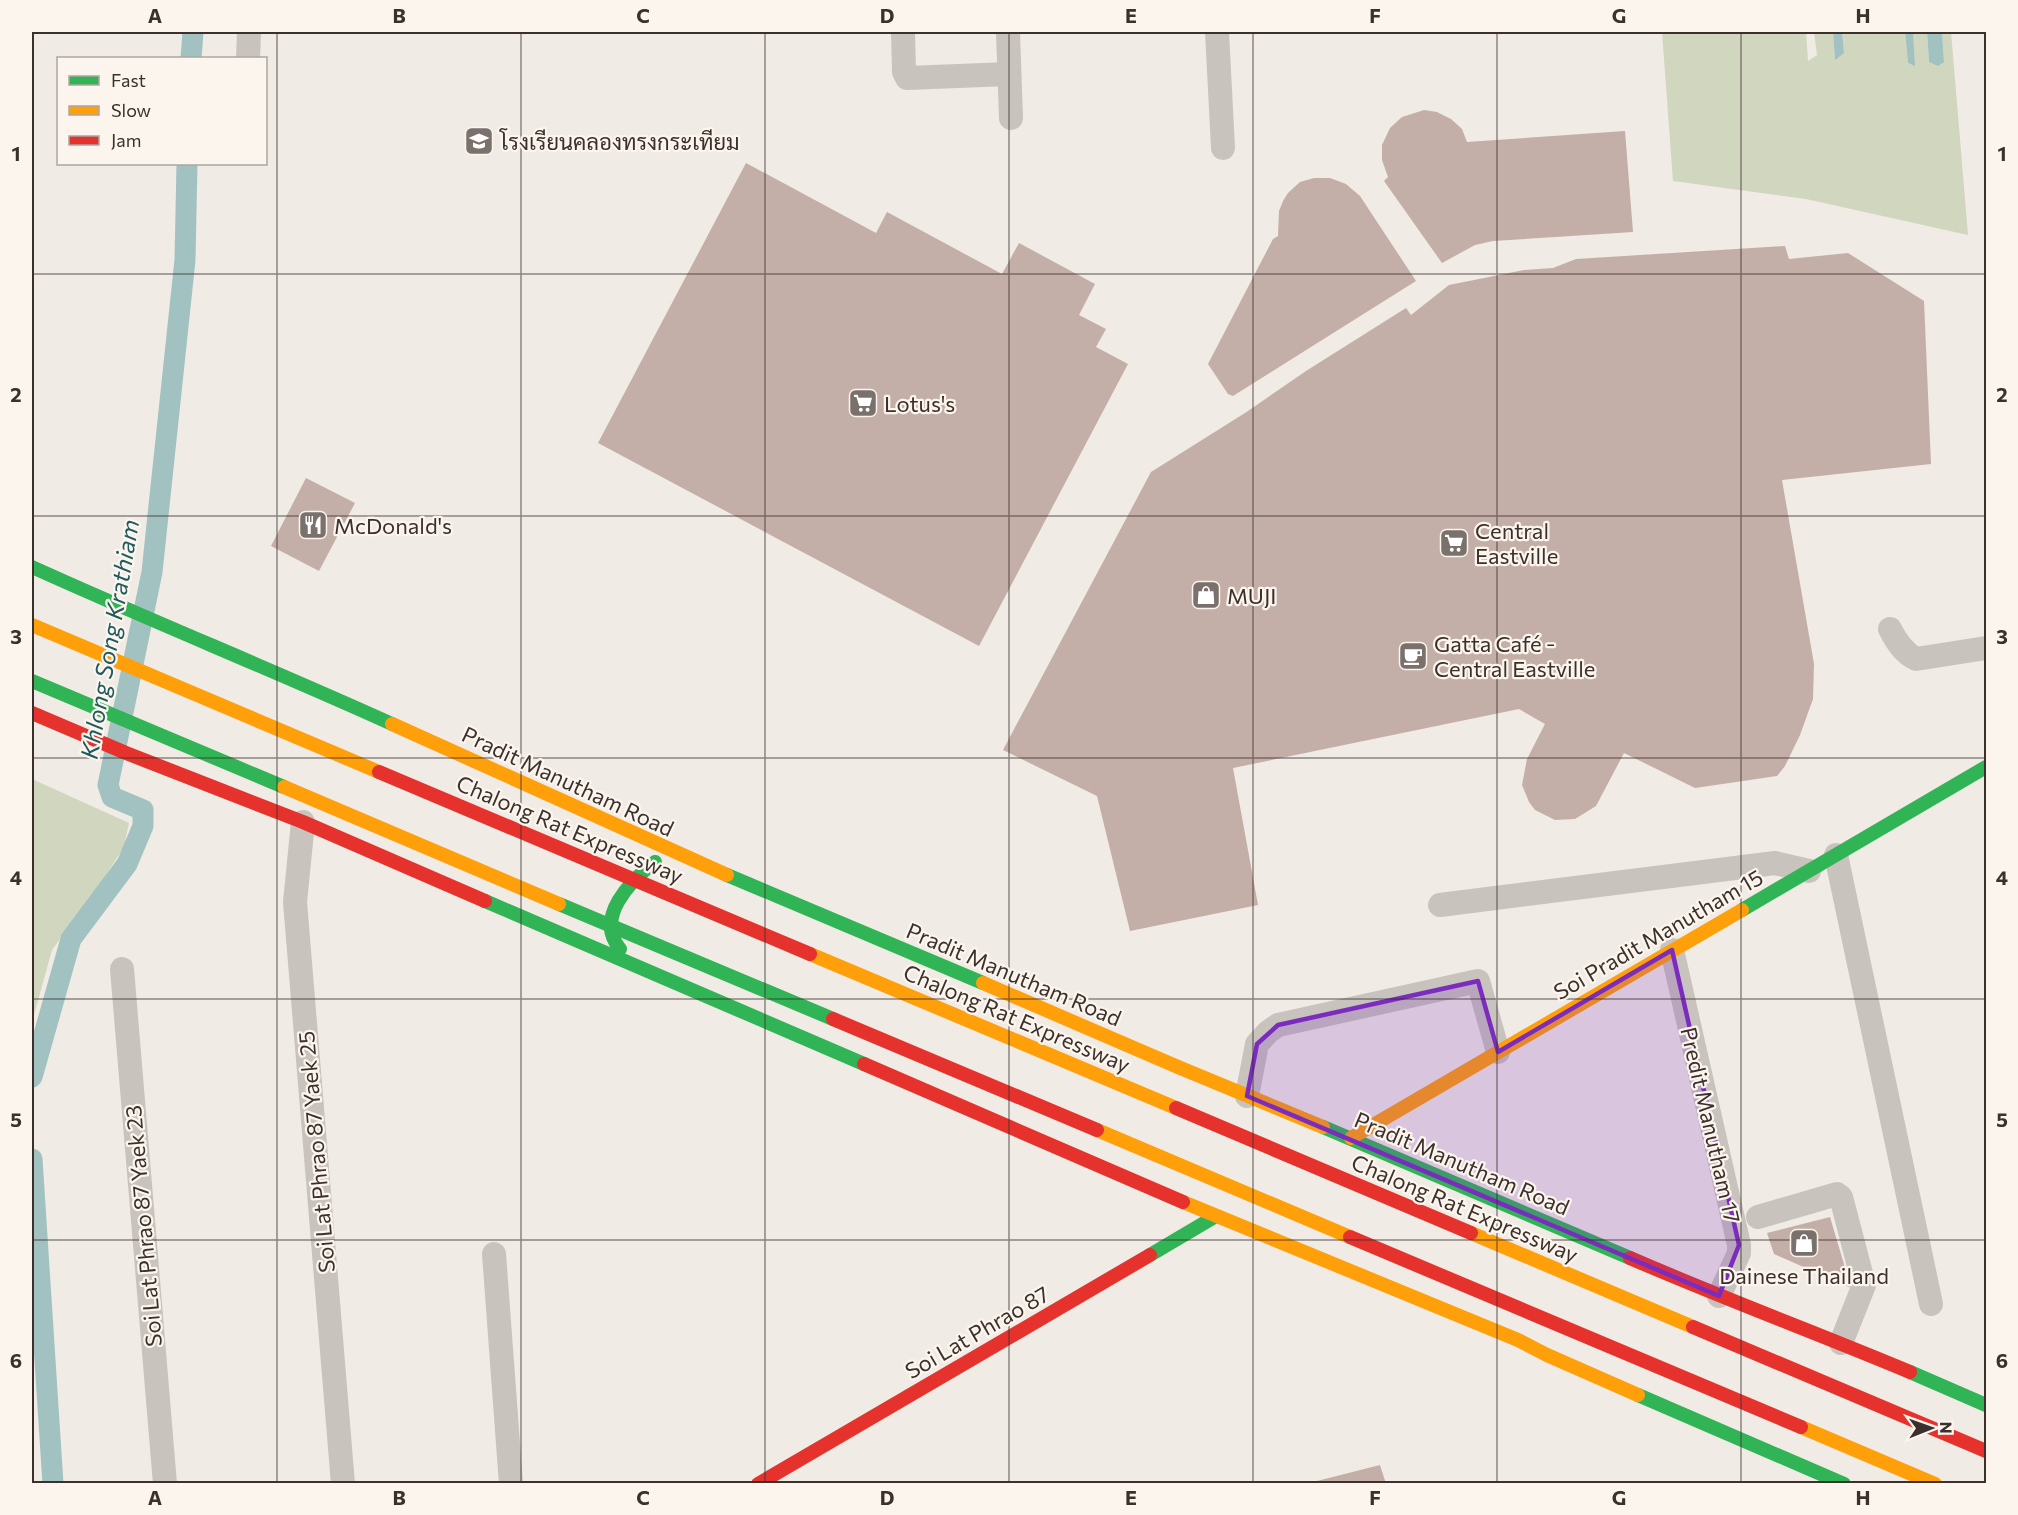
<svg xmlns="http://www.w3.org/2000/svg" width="2018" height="1515" font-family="Commissioner,Sarabun,sans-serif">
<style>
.green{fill:#d1d6bf}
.water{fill:#a1c2c1}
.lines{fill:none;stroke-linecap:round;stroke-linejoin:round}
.canal{stroke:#a1c2c1;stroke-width:21}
.building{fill:#c3afa7}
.street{stroke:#c9c3be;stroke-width:24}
.fast{stroke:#30b455;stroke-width:14}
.slow{stroke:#ff9f0a;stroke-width:14}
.jam{stroke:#e5322d;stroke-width:14}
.fast-bridge{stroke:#30b455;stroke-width:14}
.slow-bridge{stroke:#ff9f0a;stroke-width:14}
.jam-bridge{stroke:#e5322d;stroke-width:14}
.marked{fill:#7b2cbf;fill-opacity:0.2;stroke:#7b2cbf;stroke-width:4.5;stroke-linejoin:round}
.grid{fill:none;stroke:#3b302b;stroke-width:1.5;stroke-opacity:0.55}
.labels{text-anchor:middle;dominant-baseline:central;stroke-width:4.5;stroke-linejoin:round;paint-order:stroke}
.poi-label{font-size:22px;fill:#3b302b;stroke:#fbf5ee;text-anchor:start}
.street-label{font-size:22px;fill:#3b302b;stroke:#fbf5ee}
.water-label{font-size:24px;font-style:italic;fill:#1f5a5e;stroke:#fbf5ee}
.neatline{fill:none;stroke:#3b302b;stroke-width:2}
.grid-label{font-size:20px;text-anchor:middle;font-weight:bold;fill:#3b302b}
</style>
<rect width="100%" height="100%" fill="#f0ebe5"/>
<!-- green -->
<path class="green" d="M1662 32H1806L1808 61 1817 55 1814 32H1833L1835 59 1844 53 1842 32H1905L1908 63 1914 65 1913 32H1927L1929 62 1944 61 1942 32H1951L1968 235 1806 199 1673 181Z
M32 779 129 823 124 847 102 881 52 950 32 1022Z"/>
<!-- water -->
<path class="water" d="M1833 32H1842L1844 53 1835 60Z
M1905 32H1913L1915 66 1908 63Z
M1927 32H1942L1944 62 1938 66 1929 62Z"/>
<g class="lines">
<!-- canal -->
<path class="canal" d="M191 58 193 32
M32 1077 71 939 127 864 143 826V810L112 797 108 785 152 572 185 260 187 164
M32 1159 53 1484"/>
</g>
<!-- building -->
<path class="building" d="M1424 110 1437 112 1451 119 1462 129 1467 142 1625 131 1633 232 1493 241 1475 245 1442 263 1384 181 1388 177 1382 160V145L1390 128 1402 117Z
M746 163 876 233 887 212 1002 274 1019 243 1095 284 1079 315 1106 329 1096 347 1128 364 979 646 598 443Z
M1314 178H1330L1346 184 1360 196 1416 281 1233 396 1228 394 1208 364 1273 239 1278 236 1279 211 1283 201 1288 193 1300 182Z
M1785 246 1789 259 1848 253 1924 301 1931 464 1782 480 1814 664 1813 699 1800 735 1785 766 1777 776 1695 788 1624 753 1596 806 1575 819 1555 820 1535 810 1529 802 1522 785 1527 759 1545 724 1519 709 1233 768 1258 905 1130 931 1097 796 1003 750 1151 472 1245 413 1306 371 1406 308 1411 315 1449 285 1524 270 1553 268 1576 259Z
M306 478 355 503 319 571 271 546Z
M1830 1217 1851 1288 1774 1254 1767 1233Z
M1380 1465 1386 1484H1309V1483Z"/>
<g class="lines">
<!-- street -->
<path class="street" d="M903 32 904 72 907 78 1009 74
M1008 32 1011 118
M1217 32 1223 148
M248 58 249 32
M1890 629C1896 641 1903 652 1916 659L1986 648
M303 822 295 902 343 1484
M1836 855 1931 1304
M1440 905 1775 863 1809 871
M1672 950 1739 1245V1253L1719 1296
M122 969 165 1484
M1247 1096 1257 1044 1268 1032 1278 1025 1478 981 1498 1052
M1758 1217 1837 1194 1841 1197 1864 1285 1841 1343
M494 1254 511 1484"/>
<!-- fast -->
<path class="fast" d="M32 567C151 621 273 670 392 724
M727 875 983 983
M485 901 864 1064
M1742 910 1986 767
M620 949C594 918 630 881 655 862
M1323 1127 1630 1258
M1150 1255 1216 1216
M1910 1372 1986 1405
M1638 1395 1844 1484"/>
<!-- slow -->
<path class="slow" d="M392 724 727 875
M983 983 1178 1067 1323 1127
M1351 1138 1742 910
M1183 1202 1518 1340 1547 1355 1638 1395"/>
<!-- jam -->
<path class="jam" d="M32 713 126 753 303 822 485 901
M864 1064 1183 1202
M1630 1258C1722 1298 1817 1333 1910 1372
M758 1484 1150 1255"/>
<!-- fast-bridge -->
<path class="fast-bridge" d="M32 681 284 787
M559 904 833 1019"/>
<!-- slow-bridge -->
<path class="slow-bridge" d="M32 625 379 772
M284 787 559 904
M810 954 1176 1108
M1097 1130 1350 1237
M1471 1233 1693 1327
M1801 1427 1935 1484"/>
<!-- jam-bridge -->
<path class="jam-bridge" d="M379 772 810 954
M833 1019 1097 1130
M1176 1108 1471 1233
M1350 1237 1801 1427
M1693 1327 1986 1451"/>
</g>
<!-- marked area -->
<path class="marked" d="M1672 950 1739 1245 1719 1296 1247 1096 1257 1044 1278 1025 1478 981 1498 1052Z"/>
<!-- grid -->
<path class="grid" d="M277 32V1484M521 32V1484M765 32V1484M1009 32V1484M1253 32V1484M1497 32V1484M1741 32V1484M32 274H1986M32 516H1986M32 758H1986M32 999H1986M32 1240H1986"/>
<!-- icons -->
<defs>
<g id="school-square" transform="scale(1.5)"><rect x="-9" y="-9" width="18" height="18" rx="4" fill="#7a716c" stroke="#fbf5ee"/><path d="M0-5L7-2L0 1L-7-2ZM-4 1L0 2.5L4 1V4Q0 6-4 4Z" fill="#fff"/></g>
<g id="supermarket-square" transform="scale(1.5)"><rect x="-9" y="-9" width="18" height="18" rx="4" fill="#7a716c" stroke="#fbf5ee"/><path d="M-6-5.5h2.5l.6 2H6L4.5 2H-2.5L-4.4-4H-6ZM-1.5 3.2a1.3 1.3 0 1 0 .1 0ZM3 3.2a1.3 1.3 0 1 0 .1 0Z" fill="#fff"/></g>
<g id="restaurant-square" transform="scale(1.5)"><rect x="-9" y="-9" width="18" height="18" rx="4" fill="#7a716c" stroke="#fbf5ee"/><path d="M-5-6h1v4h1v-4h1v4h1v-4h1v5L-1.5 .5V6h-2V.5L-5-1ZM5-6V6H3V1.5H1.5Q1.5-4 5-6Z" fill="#fff"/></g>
<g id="shop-square" transform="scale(1.5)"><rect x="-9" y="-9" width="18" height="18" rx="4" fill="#7a716c" stroke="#fbf5ee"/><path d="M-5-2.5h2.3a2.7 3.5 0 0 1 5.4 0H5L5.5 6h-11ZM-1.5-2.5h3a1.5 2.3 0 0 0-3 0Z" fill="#fff"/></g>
<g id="cafe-square" transform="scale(1.5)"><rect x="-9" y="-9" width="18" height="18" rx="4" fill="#7a716c" stroke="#fbf5ee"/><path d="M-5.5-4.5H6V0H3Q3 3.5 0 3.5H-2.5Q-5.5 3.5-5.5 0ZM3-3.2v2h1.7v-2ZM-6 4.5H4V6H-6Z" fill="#fff"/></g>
</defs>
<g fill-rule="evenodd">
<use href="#school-square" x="479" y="141"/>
<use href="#supermarket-square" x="863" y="403"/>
<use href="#restaurant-square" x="313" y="525"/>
<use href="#supermarket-square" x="1454" y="543"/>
<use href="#shop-square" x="1206" y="595"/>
<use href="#cafe-square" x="1413" y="656"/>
<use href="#shop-square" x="1804" y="1243"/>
</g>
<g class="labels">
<!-- poi labels -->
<g class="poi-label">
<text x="500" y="141">โรงเรียนคลองทรงกระเทียม</text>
<text x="884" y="403">Lotus's</text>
<text x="334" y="525">McDonald's</text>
<text x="1475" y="530">Central<tspan x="1475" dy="25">Eastville</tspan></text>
<text x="1227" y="595">MUJI</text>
<text x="1434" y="643">Gatta Café -<tspan x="1434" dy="25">Central Eastville</tspan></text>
<text x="1804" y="1275" text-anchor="middle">Dainese Thailand</text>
</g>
<!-- street labels -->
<g class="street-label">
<text transform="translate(568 781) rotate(25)">Pradit Manutham Road</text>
<text transform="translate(570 829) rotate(23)">Chalong Rat Expressway</text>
<text transform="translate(1658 934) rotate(-30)">Soi Pradit Manutham 15</text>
<text transform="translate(1014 974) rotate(23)">Pradit Manutham Road</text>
<text transform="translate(1017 1018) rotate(23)">Chalong Rat Expressway</text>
<text transform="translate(1711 1125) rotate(77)">Predit Manutham 17</text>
<text transform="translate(316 1152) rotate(-95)">Soi Lat Phrao 87 Yaek 25</text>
<text transform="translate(1462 1163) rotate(23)">Pradit Manutham Road</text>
<text transform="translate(1465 1208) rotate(23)">Chalong Rat Expressway</text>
<text transform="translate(143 1226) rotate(-95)">Soi Lat Phrao 87 Yaek 23</text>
<text transform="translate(977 1332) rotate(-30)">Soi Lat Phrao 87</text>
</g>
<!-- water labels -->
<g class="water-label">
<text transform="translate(109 639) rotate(-80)">Khlong Song Krathiam</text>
</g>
</g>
<!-- border -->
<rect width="2018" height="1515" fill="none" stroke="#fbf5ee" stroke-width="66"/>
<!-- legend -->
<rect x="57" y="57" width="210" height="108" fill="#fbf5ee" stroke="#aea6a0" stroke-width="1.5"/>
<rect x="69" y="76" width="30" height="9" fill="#30b455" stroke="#aea6a0" stroke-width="1.5"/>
<text x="111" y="87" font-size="18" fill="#3b302b">Fast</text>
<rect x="69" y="106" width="30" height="9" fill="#ff9f0a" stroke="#aea6a0" stroke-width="1.5"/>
<text x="111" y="117" font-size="18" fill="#3b302b">Slow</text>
<rect x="69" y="136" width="30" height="9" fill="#e5322d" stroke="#aea6a0" stroke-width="1.5"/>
<text x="111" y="147" font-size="18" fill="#3b302b">Jam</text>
<!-- north arrow -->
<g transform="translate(1931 1428) rotate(89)" stroke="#fbf5ee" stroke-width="4.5" paint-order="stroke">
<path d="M0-4.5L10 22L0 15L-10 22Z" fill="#3b302b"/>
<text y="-9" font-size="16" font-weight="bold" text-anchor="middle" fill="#3b302b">N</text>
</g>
<rect x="33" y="33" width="1952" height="1449" class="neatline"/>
<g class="grid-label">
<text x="155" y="23">A</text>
<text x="399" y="23">B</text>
<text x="643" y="23">C</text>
<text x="887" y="23">D</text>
<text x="1131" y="23">E</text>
<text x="1375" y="23">F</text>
<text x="1619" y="23">G</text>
<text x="1863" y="23">H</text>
<text x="16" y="161">1</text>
<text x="2002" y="161">1</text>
<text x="16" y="402">2</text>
<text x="2002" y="402">2</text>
<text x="16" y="644">3</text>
<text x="2002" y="644">3</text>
<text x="16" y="885">4</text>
<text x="2002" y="885">4</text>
<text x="16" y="1127">5</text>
<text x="2002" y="1127">5</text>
<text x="16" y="1368">6</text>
<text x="2002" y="1368">6</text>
<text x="155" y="1505">A</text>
<text x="399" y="1505">B</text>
<text x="643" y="1505">C</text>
<text x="887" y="1505">D</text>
<text x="1131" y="1505">E</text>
<text x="1375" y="1505">F</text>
<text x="1619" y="1505">G</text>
<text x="1863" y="1505">H</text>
</g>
</svg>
